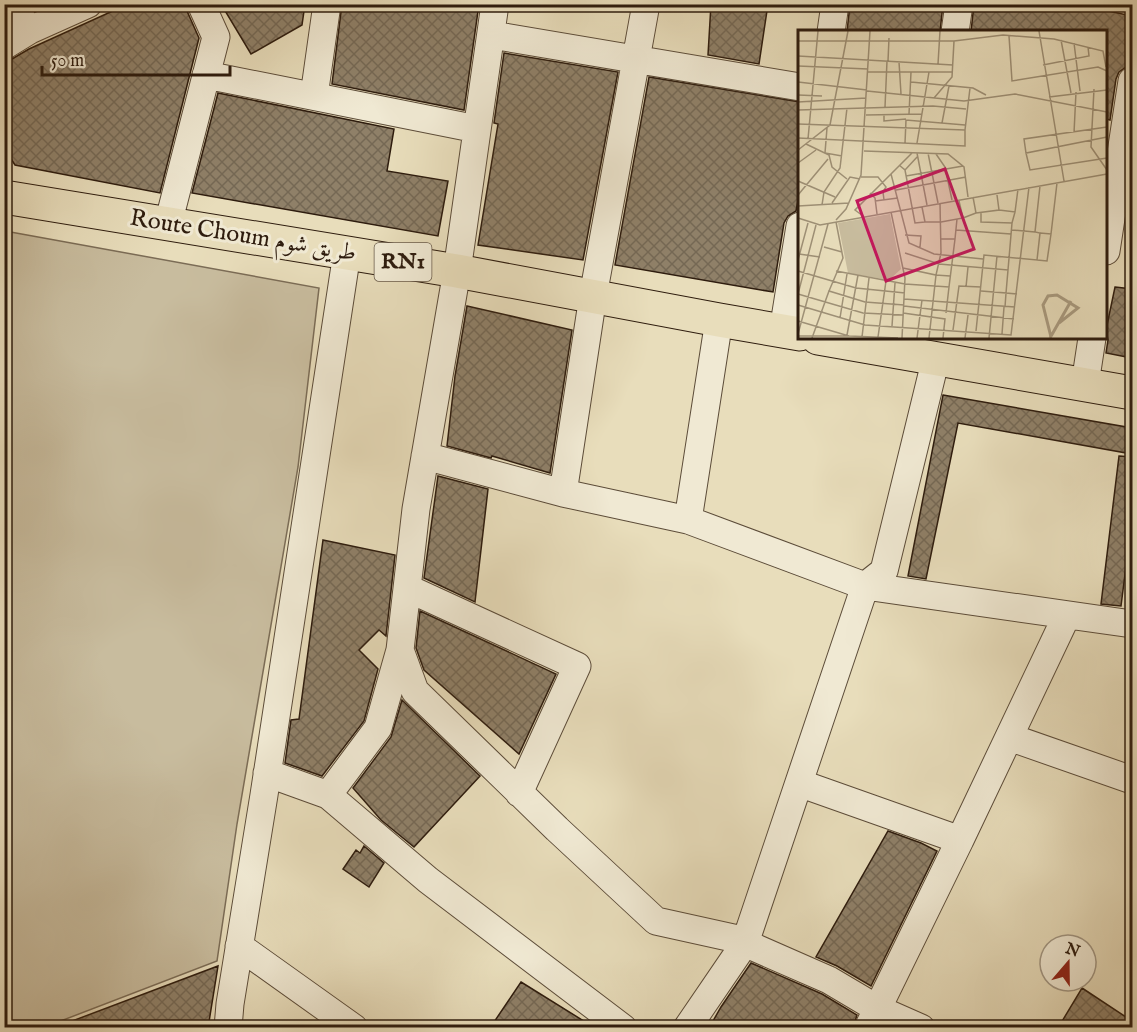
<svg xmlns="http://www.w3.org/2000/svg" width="1137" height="1032" font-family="'IM FELL English',Amiri,serif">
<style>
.grass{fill:#c8bc9e;stroke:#7b6c56;stroke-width:1.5}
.building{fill:url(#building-cross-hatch);stroke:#2e1c0e;stroke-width:1.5}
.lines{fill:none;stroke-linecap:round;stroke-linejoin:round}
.street-casing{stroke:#5c4c39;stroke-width:29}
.highway-casing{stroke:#2e1c0e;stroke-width:35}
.street{stroke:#f0e9d3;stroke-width:27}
.highway{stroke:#e8ddbb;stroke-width:33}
.labels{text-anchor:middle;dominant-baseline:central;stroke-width:6;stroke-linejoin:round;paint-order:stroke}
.shield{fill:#f0e9d3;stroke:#685a49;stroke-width:1.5}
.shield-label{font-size:22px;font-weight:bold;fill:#2e1c0e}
.street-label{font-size:24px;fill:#2e1c0e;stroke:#f0e9d3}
.inset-river{fill:none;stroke:#a99b80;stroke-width:3}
.inset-road{fill:none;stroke:#9e9076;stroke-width:1.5}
.view{fill:#c2185b;fill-opacity:0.15;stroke:#c2185b;stroke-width:3}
.inset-edge{fill:none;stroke:#2e1c0e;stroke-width:3}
</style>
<defs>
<pattern id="building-cross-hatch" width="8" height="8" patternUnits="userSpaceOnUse" patternTransform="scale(1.5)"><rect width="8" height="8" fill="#8f8068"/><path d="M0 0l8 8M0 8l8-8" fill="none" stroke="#756854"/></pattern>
</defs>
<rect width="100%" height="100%" fill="#e8ddbb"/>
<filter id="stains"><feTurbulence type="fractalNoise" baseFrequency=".00333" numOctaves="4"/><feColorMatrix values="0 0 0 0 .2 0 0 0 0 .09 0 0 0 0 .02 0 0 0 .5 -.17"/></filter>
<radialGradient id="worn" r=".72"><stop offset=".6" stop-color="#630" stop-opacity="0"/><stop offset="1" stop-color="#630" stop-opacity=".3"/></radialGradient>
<!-- grass -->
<path class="grass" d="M5 231 319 288 298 467 237 824 217 961 45 1027H15L5 1021Z"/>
<!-- building -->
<path class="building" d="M128 4H186L187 11 199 38 160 193 15 165 4 148V62L12 59 29 49Z
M221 4H305L302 25 251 54Z
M342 4H479L464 110 332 84Z
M711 4H768L759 64 708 55Z
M850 4H943L940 32H847Z
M974 4H1076L1132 16V31L1126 67 1119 72 1116 79 1110 120 1106 119V32H971Z
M504 53 618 72 583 260 478 245 498 124 494 123Z
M649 77 800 102V191L796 211 788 216 784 223 773 292 615 265Z
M218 93 394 129 387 171 448 181 438 236 192 193Z
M1132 182V221L1127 220Z
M1115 287 1132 289V358L1106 353 1108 340 1106 330Z
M467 306 572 330 550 473 492 456 491 458 447 446 455 376Z
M943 395 1132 428V454L958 423 926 579 908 576Z
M1119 456 1132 457V519L1121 606 1101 604Z
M438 476 488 489 475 602 424 578Z
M323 540 395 555 386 636 379 630 359 650 378 669 364 721 322 776 285 763 291 720 299 719Z
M420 611 556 674 519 754 424 670 416 648Z
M402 700 480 776 414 847 381 820 353 788 391 737Z
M888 831 921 843 937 851 871 986 837 966 816 957Z
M364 846 384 863 369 887 343 869 356 850 360 853Z
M751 963 822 994 857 1015 853 1028H709L721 1007Z
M218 966 208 1028H60L59 1026Z
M521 982 595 1028H490Z
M1082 988 1132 1021V1028H1058Z"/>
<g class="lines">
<!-- street casing -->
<g class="street-casing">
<path id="street" d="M11 4 30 30
M495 4 457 271 416 509 400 650 415 691 557 829 656 921 733 938 829 980 878 1009 921 1028
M646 4 593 296 563 493 688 520
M831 32 835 4
M955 32 959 4
M492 35 800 87
M4 46 30 30 88 4
M206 75 477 129
M314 96 327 4
M168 224 216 37 201 4
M1106 251 1132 81
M719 320 688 520 865 586 1132 624
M783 331 800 226
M1085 384 1092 338
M425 456 563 493
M407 588 577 666 519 793
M1009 737 1132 780
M267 773 328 795 378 728 400 650
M799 783 960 840 1067 615
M328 795 428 880 623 1028
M239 946 354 1028
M228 1028 230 1004 264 795 347 253
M687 1028 745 943 865 586 884 571 936 358
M868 1028 960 840"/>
</g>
<!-- highway casing -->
<g class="highway-casing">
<path id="highway" d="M4 197 457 271 719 320 800 334
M818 338 1132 393"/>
</g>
<!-- street -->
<use href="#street" class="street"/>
<!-- highway -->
<use href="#highway" class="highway"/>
</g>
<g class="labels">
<!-- shield labels -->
<rect class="shield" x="374.5" y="243" width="57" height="38" rx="4.5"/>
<g class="shield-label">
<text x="403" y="262">RN1</text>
</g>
<!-- street labels -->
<g class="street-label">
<text transform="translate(243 236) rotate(9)">Route Choum طريق شوم</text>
</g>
</g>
<!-- overview -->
<g transform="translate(798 30)">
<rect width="309" height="309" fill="#e8ddbb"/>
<path d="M92 184 103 239 91 250 50 243 40 193Z" fill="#c8bc9e"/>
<path class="inset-river" d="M253 307 245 275 250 266 259 265 280 278 261 293M252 308 273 271"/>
<path class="inset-road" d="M241 1 266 151M211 6 214 51 300 37 309 41M263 10 273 63M0 11H156L205 5 256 9 305 21 308 37M276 13 282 61M0 26 155 35M90 31 91 8M101 32 103 64M140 34 142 1M245 35 291 26 290 17M0 36 70 39M70 42H154M0 52 69 60M113 52 175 58 188 65M296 59 293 117 309 140M69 61 166 71 217 64 309 82M0 65 24 66M251 67 309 60M136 68 154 47 156 11M0 72 68 68M87 77 89 31M0 80 135 76 168 79M86 84V91L108 89M111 84 113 42M68 85 124 84M144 93 151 56M0 94 167 100 172 58M309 97 226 109 228 123 309 107M29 98 27 123 44 126M276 103 278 62M0 108 167 116V100M10 109 20 1M107 113 108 90 167 95M119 113 131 42M8 114 31 125 34 137 49 149M0 120 32 95 50 1M66 121 150 124 166 137 170 167M119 123 129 175M130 123 140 173M228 123 232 140 309 128M138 124 147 137 154 170M0 133 18 120M101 135 107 140 117 193 127 192M107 140 120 126M93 144 111 213 136 224 185 229M108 146 165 136M63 147H80L88 157 85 162 86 170M0 151 37 167M98 160 168 147M72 163 77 168 79 184M0 165 30 129M77 171 100 168M34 173 52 147 62 149M24 175 26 162 42 138 49 78M0 176 51 173M124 177 127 192H143L165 188 161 171M201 180 217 182 220 159M93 182 107 248 104 308M178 183 201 180 199 165M183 183V192L214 193 217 182M65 186 57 180 114 123M0 188 22 195 309 144M165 188 178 183 175 167M38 190 48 179 63 145 72 1M158 200 213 204M214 200 237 202M242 203 253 204 259 153M107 205 123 206 122 217M143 209H157L159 189M26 217 44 222M107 223 141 234 210 240 214 193M1 224 22 227M0 230 10 193M239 230 249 231 253 204M105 238 138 245 143 223 142 173M210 240 208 263 219 264M0 241 58 258 107 263M38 241 107 254 151 257 157 209M168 257 170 237M31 261 45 228 38 192M183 261 208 263 207 277M0 264 65 283 105 285M0 264 18 195M106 269 217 277M0 275 67 295 213 305 231 157M106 276 216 289M105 283 147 289 145 308M148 283 151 257M42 288 49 244M0 291 51 306 100 308M94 296 97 253M155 300 161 256 183 257M178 301 186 225 239 230 242 203 237 202 242 156M0 304 30 194M204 304 206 277M49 305 60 245M0 306H50M64 307 71 248M80 307 88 251M14 308 31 261 67 272 106 275M119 308 124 270M131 308 138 245 152 246M167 308 170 285M191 308 199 226"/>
<path class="view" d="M147 139 176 219 88 251 59 171Z"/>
<rect width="309" height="309" class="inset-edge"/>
</g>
<!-- margin -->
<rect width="1137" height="1032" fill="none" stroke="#e8ddbb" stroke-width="24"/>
<rect x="6" y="6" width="1125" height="1020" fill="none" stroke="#2e1c0e" stroke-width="3"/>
<rect x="12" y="12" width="1113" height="1008" fill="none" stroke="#2e1c0e" stroke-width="1.5"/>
<!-- north arrow -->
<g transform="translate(1068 963) rotate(20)"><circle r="28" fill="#f0e9d3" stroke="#a29784" stroke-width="1.5"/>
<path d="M0-4.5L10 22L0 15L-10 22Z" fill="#8f2418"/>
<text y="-9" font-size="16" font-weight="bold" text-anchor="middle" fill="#2e1c0e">N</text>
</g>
<!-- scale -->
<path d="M42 66v9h188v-9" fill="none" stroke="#2e1c0e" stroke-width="3"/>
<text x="51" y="66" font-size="18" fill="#2e1c0e" stroke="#f0e9d3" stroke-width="4.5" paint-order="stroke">50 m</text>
<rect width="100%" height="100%" filter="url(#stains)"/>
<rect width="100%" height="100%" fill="url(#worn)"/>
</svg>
